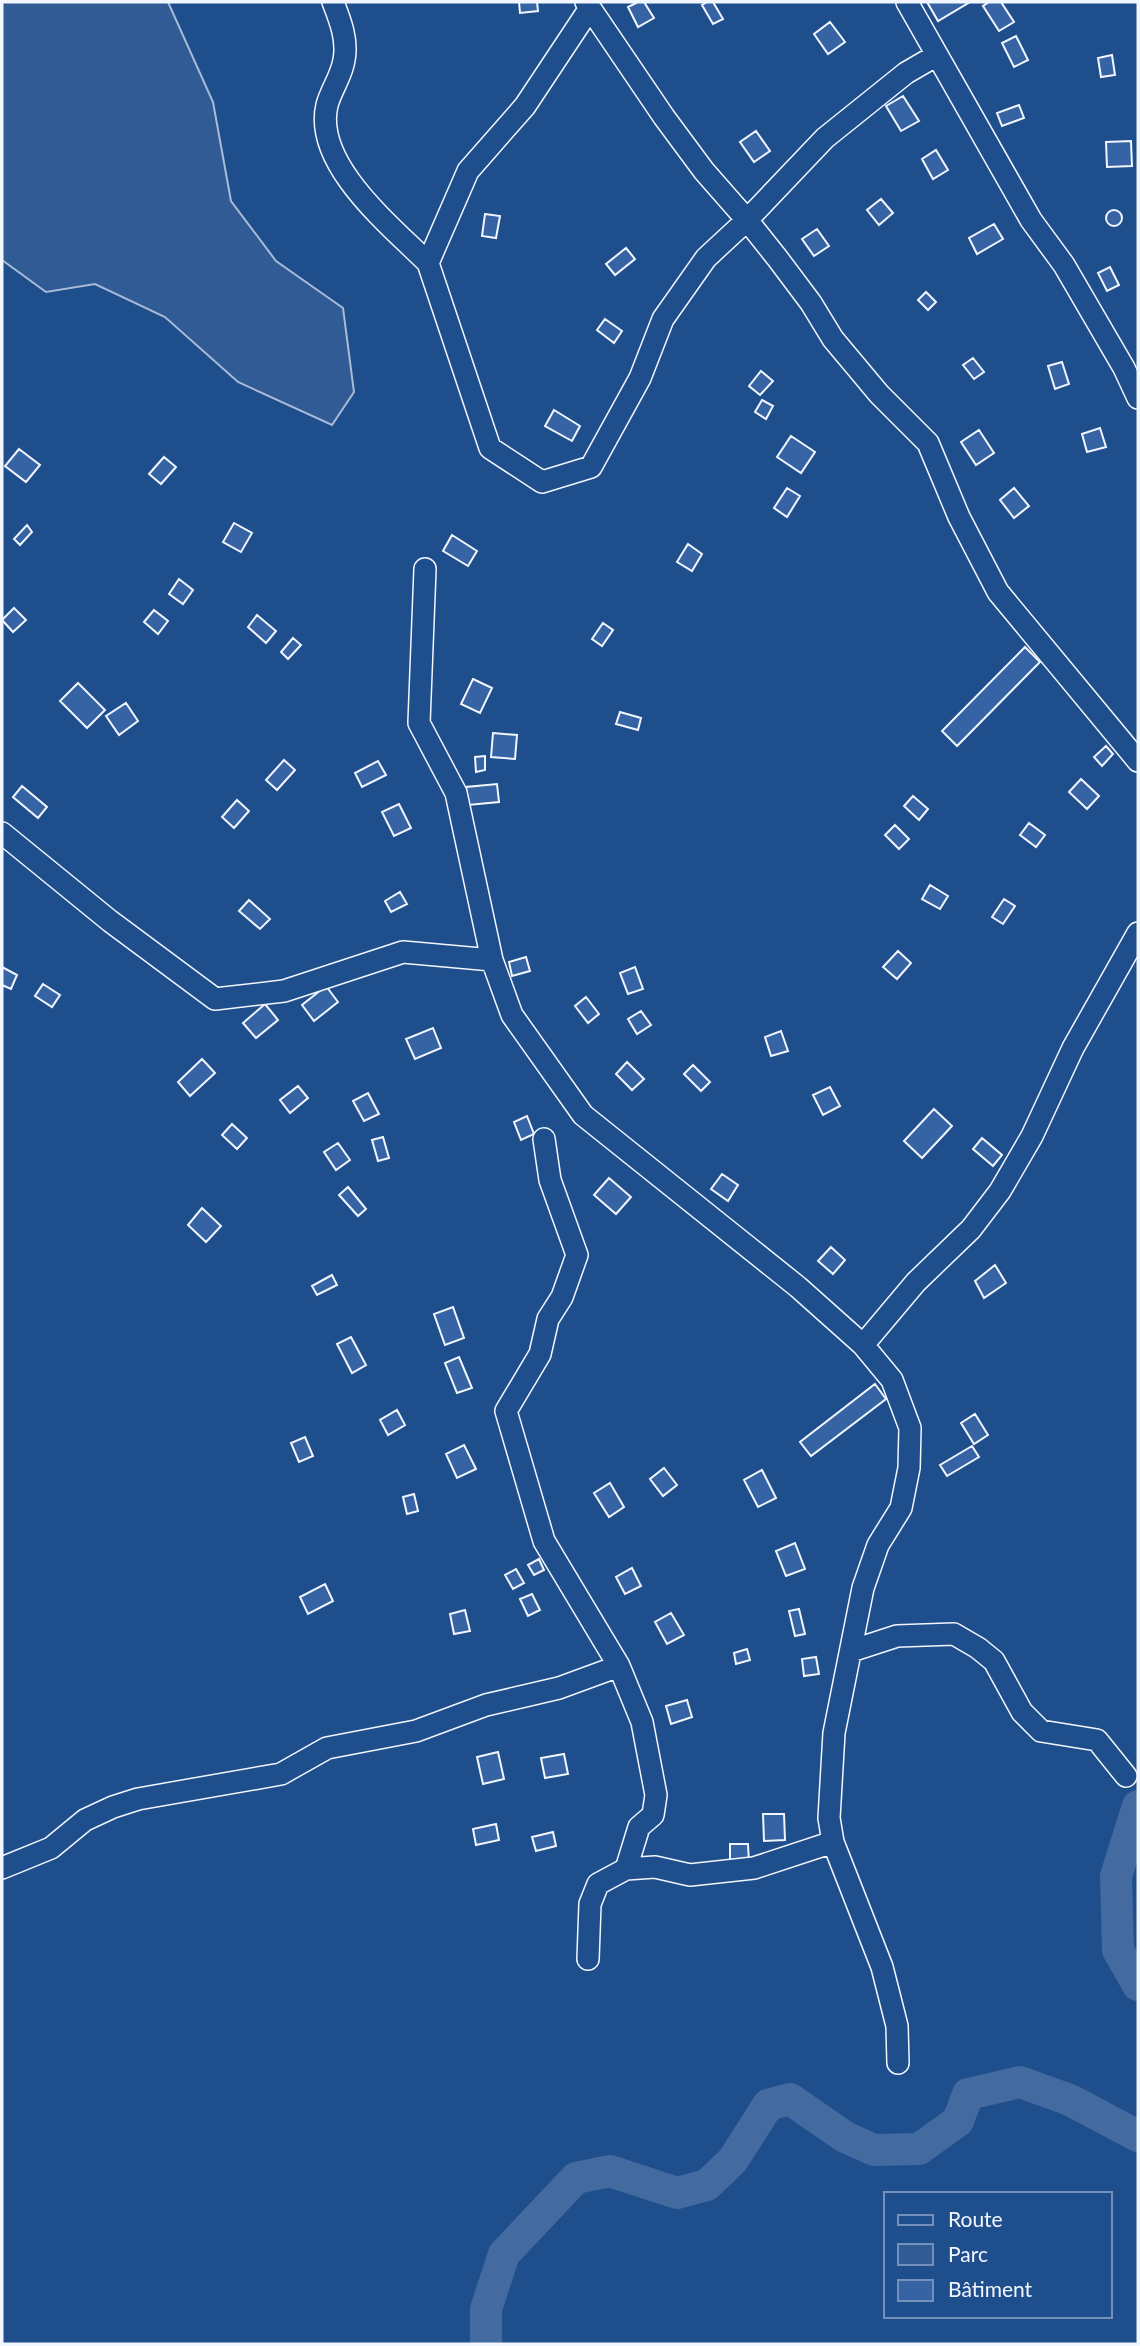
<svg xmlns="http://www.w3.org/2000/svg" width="1140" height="2346" font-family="Lato,sans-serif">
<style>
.green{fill:#305b95;stroke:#a8bbd7;stroke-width:2}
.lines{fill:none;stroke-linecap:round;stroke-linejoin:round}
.river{stroke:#446ba0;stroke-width:32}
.building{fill:#3563a3;stroke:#f2f6ff;stroke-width:2}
.minor-casing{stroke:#f2f6ff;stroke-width:24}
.minor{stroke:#1f4e8c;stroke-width:21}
</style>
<rect width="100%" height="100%" fill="#1f4e8c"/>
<!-- green -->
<path class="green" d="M2 2H168L213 102 231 201 276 261 343 308 354 392 332 425 238 382 165 317 95 284 46 292 2 260Z"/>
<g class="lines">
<!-- river -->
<path class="river" d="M1138 1806 1116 1876 1118 1950 1138 1985
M486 2344V2309L504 2254 576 2178 610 2171 677 2193 707 2185 733 2160 768 2105 790 2099 845 2137 874 2150 919 2149 958 2121 968 2094 1020 2082 1070 2100 1138 2136"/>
</g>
<!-- building -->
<path class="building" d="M519 2H537L538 11 520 13Z
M638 2H644L654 18 638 27 628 7Z
M707 2H713L723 19 713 24 702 5Z
M927 2H970L938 21Z
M989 2H1001L1014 22 999 31 983 6Z
M830 22 845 42 828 54 814 34Z
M1016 36 1028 60 1014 67 1002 43Z
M1112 55 1115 75 1101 77 1098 58Z
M903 96 919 121 901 131 886 106Z
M1019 105 1024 118 1002 126 997 113Z
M756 131 770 151 754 162 740 142Z
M1131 141 1132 166 1107 167 1106 142Z
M936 150 948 170 933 179 922 159Z
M881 199 893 213 879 225 867 210Z
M1106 218a8 8 0 1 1 16 0a8 8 0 1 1-16 0Z
M485 214 500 216 496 238 482 236Z
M994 224 1003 239 977 254 969 238Z
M817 229 829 246 814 256 802 239Z
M626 248 635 259 615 275 606 264Z
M1110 267 1119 285 1107 291 1098 273Z
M926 292 936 302 928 310 918 300Z
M605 319 622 331 614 343 597 330Z
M973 358 984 372 974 379 963 365Z
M1062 362 1069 384 1055 389 1048 366Z
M761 371 773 381 760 395 749 386Z
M762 400 773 406 766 419 755 412Z
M554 410 580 426 572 441 545 426Z
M1100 428 1106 447 1087 452 1082 434Z
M979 430 994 453 976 465 961 442Z
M791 436 815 452 801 473 777 457Z
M19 449 40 465 26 482 5 466Z
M164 457 176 467 161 484 149 474Z
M787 488 800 496 787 517 774 508Z
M1014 488 1029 506 1014 518 1000 500Z
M234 523 252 533 241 552 223 542Z
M27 525 32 532 20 545 14 539Z
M452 535 477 551 468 566 443 551Z
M688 544 702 554 692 571 677 562Z
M179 579 193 590 183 604 169 594Z
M14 608 26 620 13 632 2 620Z
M154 610 168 621 158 634 144 622Z
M257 615 276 631 266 643 248 627Z
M603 623 613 630 602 646 592 639Z
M293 638 301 645 288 659 281 652Z
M1025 647 1040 662 957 746 942 731Z
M473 679 492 688 480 713 461 704Z
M78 683 105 710 87 728 60 701Z
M126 703 138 721 119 735 106 716Z
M620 712 641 718 638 730 616 724Z
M493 733 517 735 515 759 491 757Z
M1106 746 1113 754 1102 766 1094 757Z
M485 756V770L476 772 475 757Z
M284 760 295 770 277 790 266 780Z
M378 761 386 775 362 787 355 773Z
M1081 779 1099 796 1087 809 1069 792Z
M497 784 499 802 468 805 466 787Z
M22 786 47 807 38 818 13 797Z
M913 796 928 809 919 820 904 806Z
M237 800 249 811 234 828 222 817Z
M399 804 411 828 394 836 382 812Z
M1029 823 1045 835 1036 847 1020 835Z
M895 825 909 839 899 849 885 835Z
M930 885 948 896 940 909 922 899Z
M400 892 407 904 391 912 385 901Z
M1004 899 1015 906 1003 924 992 917Z
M249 900 270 919 260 929 239 911Z
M898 951 911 963 897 979 883 967Z
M526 957 530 971 512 976 509 962Z
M2 967 17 975 11 989 2 985Z
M635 967 643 989 628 994 620 973Z
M43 984 60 995 52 1007 35 996Z
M326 986 338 1002 314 1021 302 1005Z
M586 997 599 1014 588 1023 575 1006Z
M265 1004 278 1020 256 1038 243 1023Z
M641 1011 651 1025 637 1034 628 1019Z
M433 1028 441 1048 415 1059 406 1039Z
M781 1031 788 1051 771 1056 765 1037Z
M202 1059 215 1073 190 1096 178 1082Z
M627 1062 644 1079 632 1090 616 1074Z
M693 1065 710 1082 701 1091 684 1074Z
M298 1086 308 1098 290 1113 280 1100Z
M830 1087 840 1106 823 1115 813 1095Z
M368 1093 379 1114 364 1121 353 1101Z
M934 1109 952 1126 922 1158 904 1141Z
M527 1116 534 1134 521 1140 514 1122Z
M232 1124 247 1138 237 1149 222 1135Z
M383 1137 389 1158 378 1161 372 1140Z
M982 1138 1002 1155 993 1166 973 1149Z
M338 1143 350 1160 336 1170 324 1152Z
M722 1174 738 1185 728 1201 711 1189Z
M609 1178 631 1197 616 1214 594 1195Z
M348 1187 366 1209 358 1216 339 1195Z
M202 1208 221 1226 206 1242 188 1225Z
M831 1247 845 1260 833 1274 818 1261Z
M995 1265 1006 1283 984 1298 975 1281Z
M332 1275 337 1285 317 1295 312 1286Z
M453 1307 464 1338 445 1345 434 1314Z
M351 1337 366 1365 352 1373 337 1344Z
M459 1357 472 1388 457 1393 445 1363Z
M875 1384 886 1399 811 1456 800 1442Z
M397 1410 405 1425 388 1435 380 1420Z
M975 1414 988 1435 974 1444 961 1423Z
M305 1437 313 1456 299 1462 291 1443Z
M464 1445 476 1469 457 1478 446 1454Z
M972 1446 979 1457 947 1476 940 1465Z
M664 1468 677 1485 663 1496 650 1479Z
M762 1470 776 1498 758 1507 744 1480Z
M610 1483 624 1507 609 1517 594 1493Z
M414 1494 418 1511 407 1514 403 1497Z
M795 1543 805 1569 786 1576 776 1551Z
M539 1559 544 1570 534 1575 528 1565Z
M632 1568 641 1586 625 1594 616 1577Z
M516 1569 524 1583 513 1589 505 1575Z
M325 1584 333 1601 308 1614 300 1597Z
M532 1594 540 1610 528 1616 520 1599Z
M799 1609 805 1634 795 1636 789 1611Z
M465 1610 470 1631 454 1634 450 1614Z
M671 1613 684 1635 667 1644 655 1622Z
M747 1649 750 1660 736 1664 734 1653Z
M816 1657 819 1674 804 1676 802 1659Z
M687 1700 692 1717 671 1724 666 1706Z
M498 1752 504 1779 483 1784 477 1757Z
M564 1754 568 1774 545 1778 541 1758Z
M763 1814H784L785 1840 764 1841Z
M496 1824 499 1840 476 1845 473 1829Z
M553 1832 556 1846 536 1851 532 1837Z
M730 1844H748L749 1863H730Z"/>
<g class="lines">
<!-- minor casing -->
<g class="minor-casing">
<path id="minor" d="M333 2C340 20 348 40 344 60 342 75 331 90 327 105 313 164 391 226 428 263
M586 2 664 117 704 171 747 220 778 259 811 303 833 339 879 394 928 443 959 517 998 592 1138 761
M907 2 1031 220 1064 265 1124 368 1138 398
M590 8 525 106 468 171 428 263 490 448 542 482 591 467 640 378 663 319 706 258 747 220 825 138 906 73 937 55
M425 569 419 723 456 793 492 960 512 1015 583 1115 798 1287 863 1345 892 1380 910 1428 909 1468 901 1508 878 1545 863 1588 834 1733 829 1818 833 1842 882 1967 897 2026 898 2063
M2 833 110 921 215 999 284 991 403 952 492 960
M544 1139 550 1180 577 1255 562 1297 548 1319 540 1354 506 1411 544 1541 619 1666 642 1722 656 1795 653 1815 639 1827 626 1869
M863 1345 916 1282 971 1229 1000 1191 1032 1136 1073 1048 1138 933
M851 1651 897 1636 954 1634 978 1648 994 1661 1022 1712 1041 1731 1097 1740 1126 1776
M2 1868 51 1848 85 1820 113 1807 138 1799 281 1774 327 1748 416 1731 486 1705 559 1688 619 1666
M588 1959 590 1904 598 1884 626 1869 655 1867 690 1875 754 1868 833 1842"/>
</g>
<!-- minor -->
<use href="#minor" class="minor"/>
</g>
<!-- border -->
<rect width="1140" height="2346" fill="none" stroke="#f2f6ff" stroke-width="7"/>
<!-- legend -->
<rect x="884" y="2192" width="228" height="126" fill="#1f4e8c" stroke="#7391ba" stroke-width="2"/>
<rect x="898" y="2215" width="35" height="10" fill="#1f4e8c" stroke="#7391ba" stroke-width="2"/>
<text x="948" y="2227" font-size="21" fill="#f2f6ff">Route</text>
<rect x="898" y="2244" width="35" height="21" fill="#305b95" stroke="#7391ba" stroke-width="2"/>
<text x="948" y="2262" font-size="21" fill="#f2f6ff">Parc</text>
<rect x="898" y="2280" width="35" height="21" fill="#3563a3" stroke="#7391ba" stroke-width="2"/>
<text x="948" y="2297" font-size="21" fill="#f2f6ff">Bâtiment</text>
</svg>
